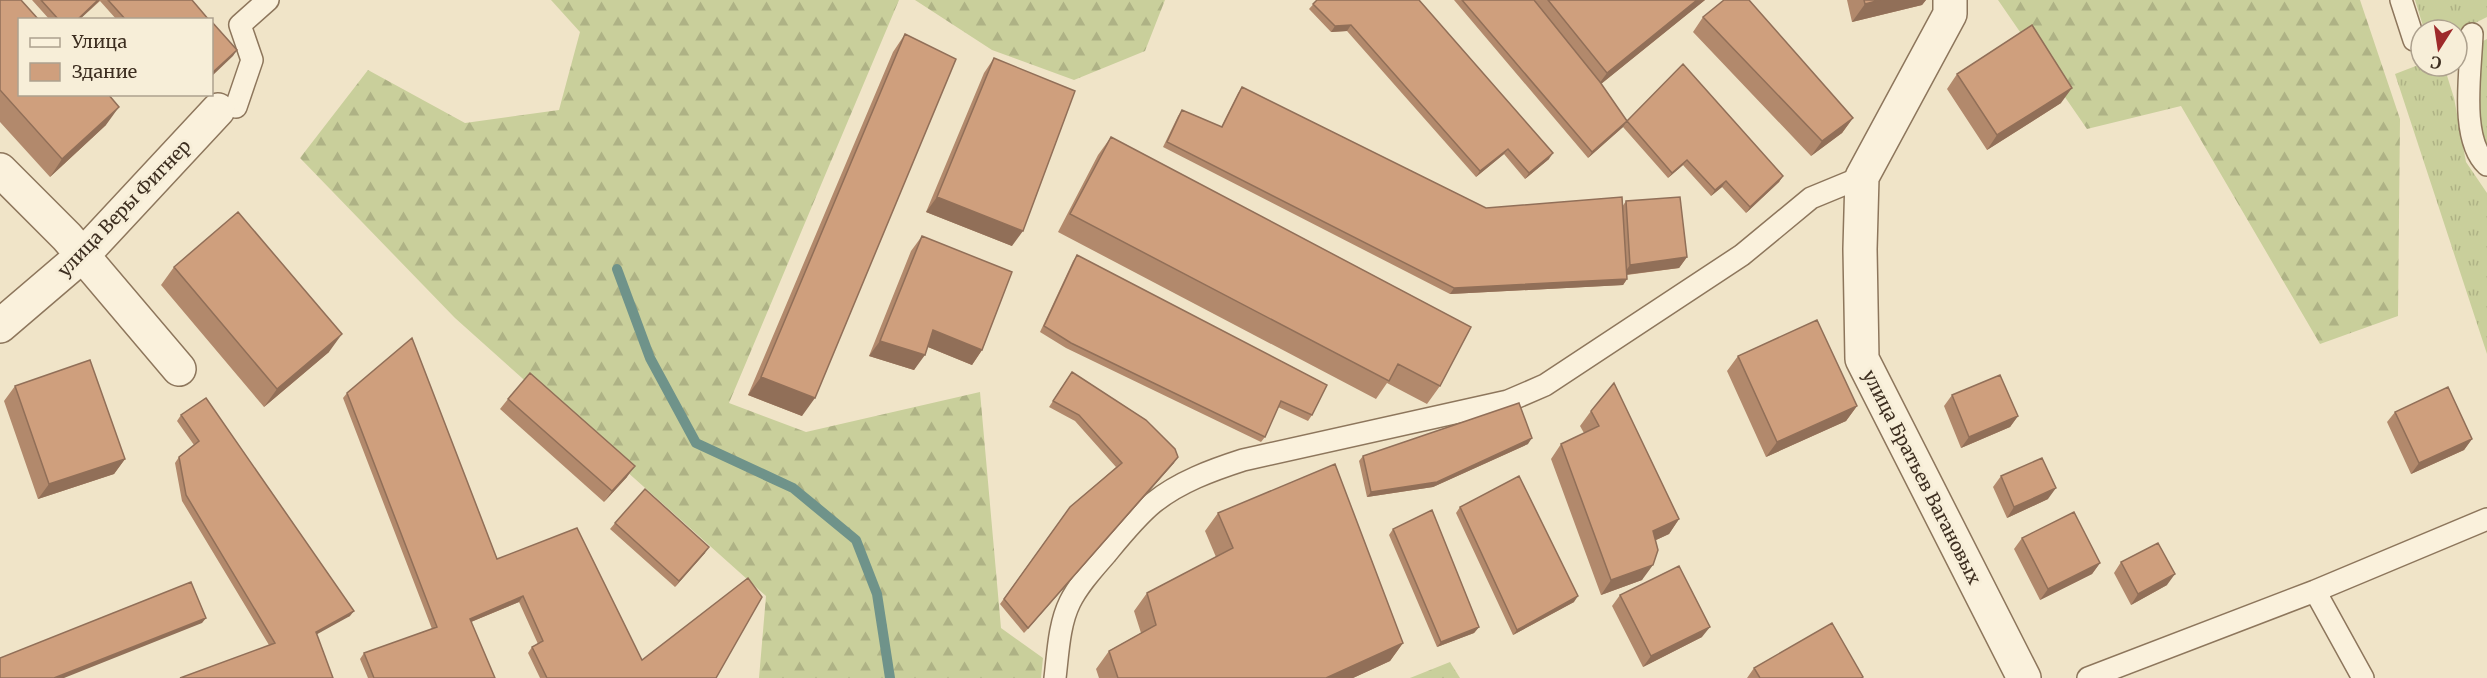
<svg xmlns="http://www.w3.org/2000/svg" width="2487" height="678" font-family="Merriweather,serif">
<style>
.grass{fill:url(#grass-tufts)}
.forest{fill:url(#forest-firs)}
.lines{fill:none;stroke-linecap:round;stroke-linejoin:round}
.stream{stroke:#6f938a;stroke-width:10}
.lane-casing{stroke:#8d765c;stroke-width:24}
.street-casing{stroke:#8d765c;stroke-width:36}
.lane{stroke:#faf1dc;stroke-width:21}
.street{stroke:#faf1dc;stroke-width:33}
.wall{fill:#b2896c}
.shaded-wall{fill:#916f58}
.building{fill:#cf9f7d;stroke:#916f58;stroke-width:1.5}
.labels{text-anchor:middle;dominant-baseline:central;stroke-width:6;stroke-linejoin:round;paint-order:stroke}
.street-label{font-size:18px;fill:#3d2e20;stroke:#f7eed8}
</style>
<defs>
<pattern id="grass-tufts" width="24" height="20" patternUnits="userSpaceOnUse" patternTransform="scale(1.5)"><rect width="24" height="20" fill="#c9cf9b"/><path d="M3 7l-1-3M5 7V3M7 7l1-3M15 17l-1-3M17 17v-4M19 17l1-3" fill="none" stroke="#aeb285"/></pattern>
<pattern id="forest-firs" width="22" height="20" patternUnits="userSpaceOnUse" patternTransform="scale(1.5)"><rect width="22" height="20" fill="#c9cf9b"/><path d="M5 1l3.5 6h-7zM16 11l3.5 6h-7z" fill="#aeb285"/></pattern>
</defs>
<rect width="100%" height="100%" fill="#f0e4c8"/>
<!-- grass -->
<path class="grass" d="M2415 0H2487V17L2457 32V30L2424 29Z
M2487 39V148L2479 133 2481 42Z
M2421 64V66H2444L2454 98 2466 162 2487 193V354L2395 74Z"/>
<!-- forest -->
<path class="forest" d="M551 0H899L729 403 806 432 980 392 1001 628 1043 658 1041 678H759L766 596 455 318 300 158 368 70 465 123 559 110 580 32Z
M915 0H1165L1145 51 1074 80 992 50Z
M1998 0H2360L2400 119 2398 316 2320 344 2181 106 2087 129Z
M1450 662 1460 678H1410Z"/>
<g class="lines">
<!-- stream -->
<path class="stream" d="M617 269 650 358 696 443 793 488 856 540 877 594 890 678"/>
<!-- lane casing -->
<g class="lane-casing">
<path id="lane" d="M2401 0 2414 40 2421 41
M2472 34C2471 70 2459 139 2487 165
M236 107 252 60 240 25 268 0
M2315 591 2363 678
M1055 678C1058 653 1059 624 1070 602 1079 584 1093 569 1106 554 1120 537 1136 517 1153 503 1179 482 1212 470 1243 460L1508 401 1545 385 1742 255 1811 198 1862 177
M2088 678 2315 591 2487 519"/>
</g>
<!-- street casing -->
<g class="street-casing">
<path id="street" d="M1950 0V14L1862 177 1860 249 1862 359 2024 678
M0 170 67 237 179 369
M0 326 83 255 218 110"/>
</g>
<!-- lane -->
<use href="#lane" class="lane"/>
<!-- street -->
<use href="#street" class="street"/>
</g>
<!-- wall -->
<path class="wall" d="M0 0 106 125 50 177 0 122Z
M32 0H192L209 20H117L100 1 79 20H50Z
M1317 0 1549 159 1525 179 1504 154 1476 177 1347 31 1331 32 1309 9Z
M1454 0H1705L1601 84 1627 121 1783 176 1779 182 1746 213 1722 187 1711 196 1683 165 1668 178 1623 127 1588 158Z
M1847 0H1926L1922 5 1852 22Z
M1703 17 1853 118 1842 133 1811 156 1693 32Z
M905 34 802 416 748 395 893 52Z
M994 58 1012 246 926 212 984 73Z
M1957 74 2061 103 1987 150 1947 89Z
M1242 87 1486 208 1622 207 1626 201 1687 257 1679 268 1627 275V279L1623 285 1450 294 1163 147 1178 116 1182 110 1221 127 1238 93Z
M1111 137 1440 386 1427 404 1387 383 1376 399 1058 232 1098 155Z
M922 236 982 350 972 365 928 347 914 370 869 356 911 251Z
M1077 255 1312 415 1308 421 1278 407 1265 437 1261 442 1066 348 1040 332 1073 261Z
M174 267 329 352 264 407 161 285Z
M1738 356 1857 406 1846 421 1766 457 1727 371Z
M1072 372 1174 463 1024 633 1000 604 1070 507 1116 467 1075 421 1049 407Z
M15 386 125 459 114 474 38 499 4 401Z
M347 393 497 559 642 660 716 678H540L528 653 532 647 538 644 519 602 471 622 495 678H368L360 659 364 653 432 629 343 398Z
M1952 395 2018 416 2010 427 1961 448 1944 406Z
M508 399 627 477 604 502 500 409Z
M1591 411 1679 519 1669 534 1656 540 1642 580 1601 595 1551 459 1561 444 1584 433 1580 426Z
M2395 412 2472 439 2464 450 2411 474 2387 422Z
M181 415 350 616 269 645 182 501 175 463 179 457 194 445 177 421Z
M1528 444 1433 487 1367 497 1359 461 1363 456Z
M2001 476 2048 499 2007 518 1993 487Z
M1460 507 1574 602 1513 635 1456 513Z
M1218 513 1403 643 1390 661 1353 678H1099L1096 669 1109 651 1141 633 1134 611 1147 593 1216 557 1205 531Z
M615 523 705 553 675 587 610 529Z
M1393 529 1479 627 1474 633 1437 647 1389 535Z
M2022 538 2100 563 2092 574 2040 600 2014 549Z
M2121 562 2167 585 2131 605 2114 573Z
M1620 595 1702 637 1643 667 1612 606Z
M1754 668 1862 678H1747Z"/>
<!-- shaded-wall -->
<path class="shaded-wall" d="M98 0H100L79 20H77Z
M1697 0H1705L1596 88 1607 73Z
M1880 0H1926L1922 5 1852 22 1865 4Z
M1351 25 1347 31 1331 32 1335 26Z
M237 50 233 56 212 76V73Z
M2072 88 2061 103 1987 150 1997 135Z
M119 107 106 125 50 177 62 159Z
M1853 118 1842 133 1811 156 1822 141Z
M1627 121 1623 127 1588 158 1592 152Z
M1508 149 1504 154 1476 177 1480 171Z
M1553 153 1549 159 1525 179 1529 173Z
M1687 160 1683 165 1668 178 1672 173Z
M1783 176 1779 182 1746 213 1750 207Z
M1726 181 1722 187 1711 196 1715 190Z
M937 197 1023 231 1012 246 926 212Z
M1687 257 1679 268 1623 275 1630 265Z
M1627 279 1623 285 1450 294 1454 288Z
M933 330 982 350 972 365 923 345Z
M342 334 329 352 264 407 277 389Z
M880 341 925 355 914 370 869 356Z
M761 377 815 398 802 416 748 395Z
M1857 406 1846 421 1766 457 1777 442Z
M2018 416 2010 427 1961 448 1969 437Z
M1532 438 1528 444 1433 487 1367 497 1371 492Z
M2472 439 2464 450 2411 474 2419 463Z
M1178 457 1174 463 1024 633 1028 628Z
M125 459 114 474 38 499 49 484Z
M635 466 627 477 604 502 612 491Z
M2056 488 2048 499 2007 518 2014 507Z
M1679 519 1669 534 1643 546 1653 531Z
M709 547 705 553 675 587 679 581Z
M2100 563 2092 574 2040 600 2048 589Z
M1653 565 1642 580 1601 595 1611 580Z
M2175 574 2167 585 2131 605 2138 594Z
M523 596 519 602 466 624 470 619Z
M1578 596 1574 602 1513 635 1517 630Z
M354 611 350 616 312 637 316 632Z
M206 618 202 623 64 678H54Z
M1479 627 1474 633 1437 647 1441 642Z
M1710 627 1702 637 1643 667 1651 656Z
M1403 643 1390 661 1353 678H1326Z"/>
<!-- building -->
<path class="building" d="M0 0H21L39 20H20V94H108L119 107 62 159 0 90Z
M41 0H98L77 20H59Z
M108 0H192L209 20H126Z
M1317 0H1419L1553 153 1529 173 1508 149 1480 171 1351 25 1335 26 1313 4Z
M1462 0H1534L1600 82 1627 121 1592 152Z
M1548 0H1697L1607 73Z
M1724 0H1749L1853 118 1822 141 1703 17Z
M1864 0H1880L1865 4Z
M212 22 237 50 212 73Z
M2032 25 2072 88 1997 135 1957 74Z
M905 34 956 59 815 398 761 377Z
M994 58 1075 91 1023 231 937 197Z
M1683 64 1783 176 1750 207 1726 181 1715 190 1687 160 1672 173 1627 121Z
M1242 87 1486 208 1622 197 1627 279 1454 288 1167 142 1182 110 1222 127Z
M1111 137 1471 327 1440 386 1398 364 1389 381 1070 214Z
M1680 197 1687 257 1630 265 1626 201Z
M238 212 342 334 277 389 174 267Z
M922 236 1012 272 982 350 933 330 925 355 880 341Z
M1077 255 1327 385 1312 415 1281 401 1265 437 1071 343 1044 326Z
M1817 320 1857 406 1777 442 1738 356Z
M412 338 497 559 577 528 642 660 748 578 762 597 716 678H547L532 647 543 641 523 596 470 619 495 678H374L364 653 437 627 347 393Z
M90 360 125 459 49 484 15 386Z
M1072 372 1146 420 1175 449 1178 457 1028 628 1004 599 1070 507 1122 463 1079 415 1053 401Z
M530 373 635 466 612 491 508 399Z
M2000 375 2018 416 1969 437 1952 395Z
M1614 383 1679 519 1653 531 1658 550 1653 565 1611 580 1561 444 1599 426 1591 411Z
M2448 387 2472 439 2419 463 2395 412Z
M206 398 354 611 316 632 333 678H180L275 643 186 495 179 457 199 441 181 415Z
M1519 403 1532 438 1437 482 1371 492 1363 456Z
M2042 458 2056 488 2014 507 2001 476Z
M1335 464 1403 643 1326 678H1118L1109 651 1156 625 1147 593 1233 548 1218 513Z
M1519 476 1578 596 1517 630 1460 507Z
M645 489 709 547 679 581 615 523Z
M1432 510 1479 627 1441 642 1393 529Z
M2074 512 2100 563 2048 589 2022 538Z
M2158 543 2175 574 2138 594 2121 562Z
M1679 566 1710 627 1651 656 1620 595Z
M191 582 206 618 54 678H0V658Z
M1832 623 1863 677 1861 678H1760L1754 668Z"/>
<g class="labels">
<!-- street labels -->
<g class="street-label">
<text transform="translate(124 208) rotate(-46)">улица Веры Фигнер</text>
<text transform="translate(1922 477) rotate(63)">улица Братьев Вагановых</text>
</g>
</g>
<!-- legend -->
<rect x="18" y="18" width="195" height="78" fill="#f7eed8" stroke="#ada18e" stroke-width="1.5"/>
<rect x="30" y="38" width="30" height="9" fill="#faf1dc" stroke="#ada18e" stroke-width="1.5"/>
<text x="72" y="48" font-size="18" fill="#3d2e20">Улица</text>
<rect x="30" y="63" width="30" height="18" fill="#cf9f7d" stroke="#ada18e" stroke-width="1.5"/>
<text x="72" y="78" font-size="18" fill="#3d2e20">Здание</text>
<!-- north arrow -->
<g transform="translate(2439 48) rotate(192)"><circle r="28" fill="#f7eed8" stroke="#ada18e" stroke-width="1.5"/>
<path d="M0-4.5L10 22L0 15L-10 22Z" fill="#9e2a2b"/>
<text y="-9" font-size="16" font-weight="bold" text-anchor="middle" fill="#3d2e20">С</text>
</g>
</svg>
